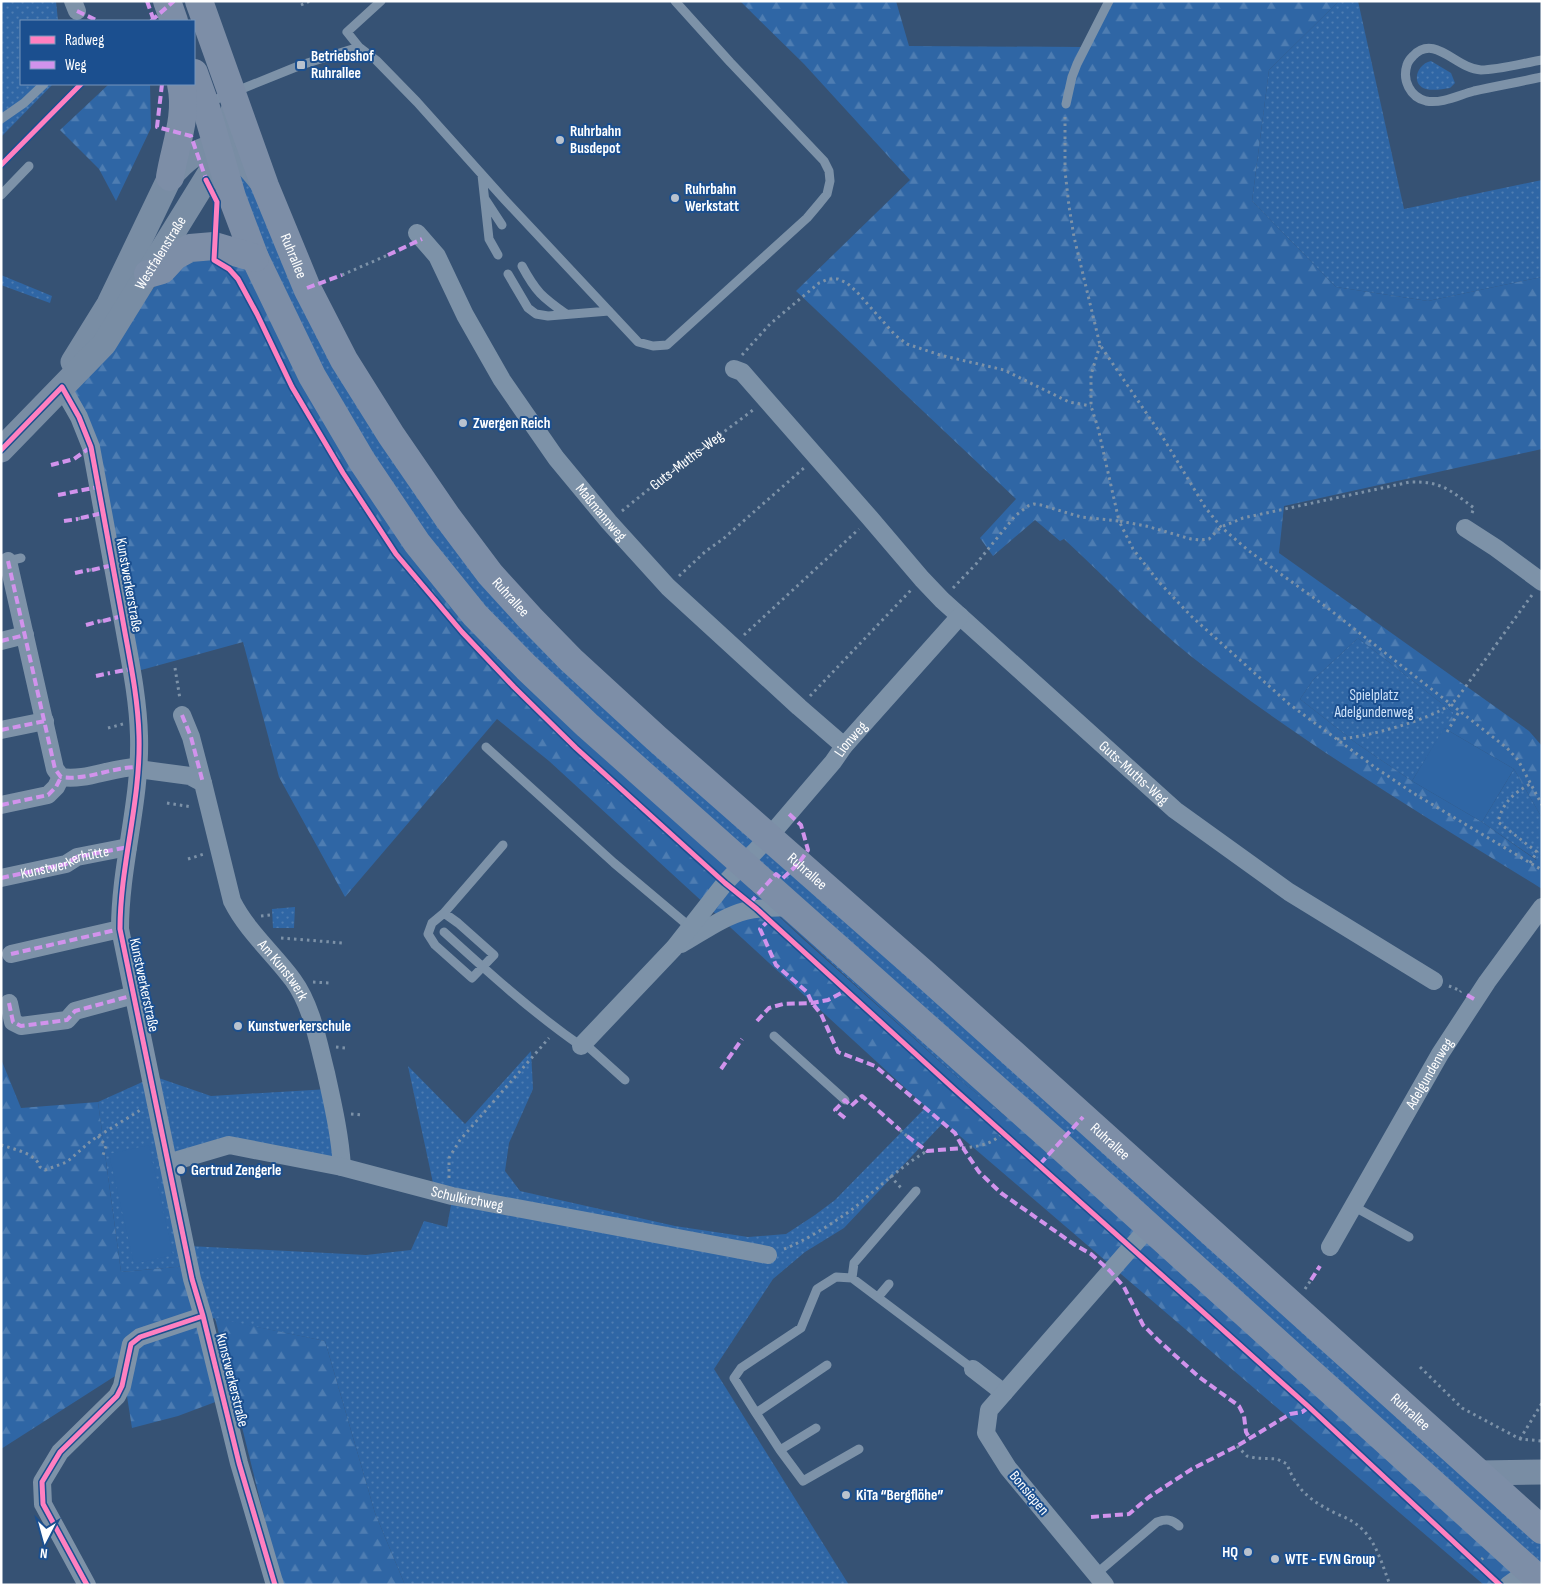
<svg xmlns="http://www.w3.org/2000/svg" width="1543" height="1586" font-family="'Sofia Sans Condensed',sans-serif">
<style>
.grass{fill:url(#grass-dots)}
.forest{fill:url(#forest-firs)}
.garden{fill:#2f66a5}
.lines{fill:none;stroke-linecap:round;stroke-linejoin:round}
.path{stroke:#7d92a8;stroke-width:3;stroke-dasharray:2.5 4;stroke-linecap:butt}
.lane{stroke:#7d92a8;stroke-width:9}
.street{stroke:#7d92a8;stroke-width:18}
.secondary{stroke:#798da4;stroke-width:25}
.primary{stroke:#7d8ea7;stroke-width:28}
.quiet{stroke:#d193ec;stroke-width:4;stroke-dasharray:8 4;stroke-linecap:butt}
.cycleway-casing{stroke:#1b4f8f;stroke-width:8}
.cycleway{stroke:#ff80c0;stroke-width:5}
.poi-dot{fill:#b9c2ce;stroke:#1b4f8f;stroke-width:2}
.labels{text-anchor:middle;dominant-baseline:central;stroke-width:4;stroke-linejoin:round;paint-order:stroke}
.poi-label{font-size:15px;font-weight:bold;fill:#fff;stroke:#1b4f8f;text-anchor:start}
.street-label{font-size:15px;fill:#fff;stroke:#1b4f8f}
.park-label{font-size:15px;fill:#cfe3fa;stroke:#1b4f8f}
</style>
<defs>
<pattern id="grass-dots" width="8" height="8" patternUnits="userSpaceOnUse" patternTransform="scale(1.25)"><rect width="8" height="8" fill="#2f66a5"/><path d="M2 2h.1M6 6h.1" fill="none" stroke="#4e7db2" stroke-width="1.8" stroke-linecap="round"/></pattern>
<pattern id="forest-firs" width="22" height="20" patternUnits="userSpaceOnUse" patternTransform="scale(1.25)"><rect width="22" height="20" fill="#2f66a5"/><path d="M5 1l3.5 6h-7zM16 11l3.5 6h-7z" fill="#4e7db2"/></pattern>
</defs>
<rect width="100%" height="100%" fill="#365274"/>
<!-- grass -->
<path class="grass" d="M1 1H56L58 21H21V84H53L1 137Z
M1339 1H1358L1404 209 1542 180V277L1428 301 1336 287 1252 201 1269 70Z
M1431 61 1451 73 1455 83 1450 88C1443 89 1433 91 1426 89 1410 84 1417 64 1431 61Z
M232 156 250 173 306 288 488 573 1542 1531V1585L1096 1187 966 1085 755 894 587 725 418 542 256 258Z
M1 275 52 296 50 303 1 285Z
M1358 638 1454 713 1412 781 1356 743 1300 699 1313 680Z
M1514 769 1542 818V854L1537 860 1482 822Z
M295 907 294 928H273L272 909Z
M531 1051 533 1089 509 1143 505 1171 520 1191 675 1226 748 1237 786 1234 815 1215 835 1200 926 1107 944 1122 844 1228 805 1252 773 1279 714 1369 849 1585H405L375 1513 325 1341 207 1317 189 1246 366 1255 411 1250 424 1221 447 1227 451 1205 433 1183 408 1066 465 1124Z
M150 1075 211 1096 329 1089 342 1167 224 1146 170 1159Z
M149 1079 186 1266 121 1272 98 1102Z"/>
<!-- forest -->
<path class="forest" d="M740 1H896L909 46 1081 47 1109 1H1339L1269 70 1252 201 1336 287 1428 301 1542 277V449L1284 506 1279 553 1529 731 1542 746V818L1514 769 1444 728 1454 713 1358 638 1313 680 1300 699 1356 743 1412 781 1482 822 1536 860 1542 854V889C1423 815 1302 743 1192 657 1147 621 1106 578 1064 539L1060 541 1035 520 993 556 980 538 1016 499 796 291 910 180 804 64Z
M109 84H150L151 128 116 201 99 169 60 130Z
M177 257 253 258 360 462 587 725 755 894 803 939 966 1085 1096 1187 1538 1585H1484L926 1107 549 761 497 719 345 897 279 777 243 642 134 672 105 509 64 388 140 306Z
M1 1059 21 1108 98 1102 121 1272 186 1266 218 1401 178 1416 132 1428 123 1371 1 1449Z
M215 1318 325 1341 375 1513 405 1585H281Z"/>
<!-- garden -->
<path class="garden" d="M1444 728 1514 769 1482 822 1412 781Z
M149 1145 173 1255 134 1264 109 1154Z"/>
<g class="lines">
<!-- path -->
<g class="path">
<path d="M301 5 310 1"/>
<path d="M1065 117V171L1069 206 1074 237 1100 345 1162 436 1205 507 1221 527 1249 551 1325 606 1507 748 1518 760 1542 805"/>
<path d="M342 275 388 255"/>
<path d="M742 355 770 324 819 283 828 279H838L847 283 857 292 895 335 907 344 940 355 1004 370 1069 402 1091 406"/>
<path id="s1" d="M622 511 660 480 753 410"/>
<path d="M1472 513 1474 508C1450 490 1441 481 1410 482L1243 518 1221 527 1209 539 1200 540 1191 539 1146 526 1119 521 1133 549 1158 581 1191 616 1289 704 1376 768 1413 793 1542 870"/>
<path d="M78 519 81 518"/>
<path d="M89 570H92"/>
<path d="M679 576 706 551 723 539 805 467"/>
<path d="M953 588 976 564 1015 516 1028 506 1034 504 1041 505 1081 517 1119 521 1098 428 1091 406V375L1100 345"/>
<path d="M100 621H103"/>
<path d="M744 635 859 529"/>
<path d="M175 668 180 699"/>
<path d="M810 696 911 590"/>
<path d="M108 728 123 724"/>
<path d="M1447 732 1460 710"/>
<path d="M1337 739C1364 738 1430 720 1451 704 1455 701 1458 697 1461 693L1532 595"/>
<path d="M167 803 192 807"/>
<path d="M188 859 204 854"/>
<path d="M1530 863 1537 852 1498 822C1503 802 1513 794 1530 784"/>
<path d="M261 916 270 915"/>
<path d="M281 938 343 943"/>
<path d="M313 982 330 983"/>
<path d="M1449 986 1461 991 1460 992"/>
<path d="M336 1047 346 1048"/>
<path d="M351 1114 363 1115"/>
<path d="M900 1130 907 1136"/>
<path d="M98 1136 106 1146 103 1155"/>
<path d="M1 1145C13 1149 36 1153 40 1167L45 1170 67 1162 92 1140 142 1109"/>
<path d="M963 1148C980 1146 992 1145 1003 1132"/>
<path d="M890 1176 903 1190"/>
<path d="M449 1178V1158L460 1140 549 1038"/>
<path d="M784 1249C805 1241 835 1222 854 1208 878 1188 900 1167 927 1151"/>
<path d="M1305 1289 1311 1280"/>
<path d="M1420 1367 1462 1408 1520 1439 1542 1441"/>
<path d="M1520 1439 1542 1403"/>
<path d="M1237 1446 1247 1456 1255 1458 1277 1459 1287 1464C1297 1491 1311 1501 1337 1514 1347 1518 1355 1522 1363 1530 1377 1544 1383 1567 1390 1585"/>
<path d="M1477 1564 1483 1558"/>
</g>
<!-- lane -->
<path class="lane" d="M381 1 347 32 359 47 376 60 417 102 504 199 638 342 653 346 667 345 807 218 818 205 827 194 830 181 829 171 824 161 730 62 675 1
M1542 60C1524 63 1498 70 1481 70 1456 69 1435 33 1413 56 1410 59 1408 61 1407 65 1402 80 1410 97 1426 101 1442 104 1459 95 1474 91 1497 86 1519 82 1542 77
M207 103 301 65 359 47
M1066 104 1072 77 1077 64 1109 1
M1 119 24 103 44 84
M482 175 489 239 498 255
M1 195 29 166
M485 199 502 225
M522 266C536 292 542 297 566 314
M508 274 528 308 536 314 548 316 609 311
M8 561 21 558
M486 747 614 863 690 927
M444 913 458 923 494 955 472 978 435 945 428 934 432 923Z
M444 913 503 845
M444 932C488 972 532 1012 581 1046
M774 1036 845 1100
M584 1043 625 1080
M1353 1206 1409 1237
M852 1278 854 1263 916 1191
M878 1297 889 1284
M756 1413 734 1378 741 1368 801 1328 817 1289 836 1277 852 1278 973 1369
M816 1428 780 1450 756 1413 827 1365
M780 1450 803 1481 859 1449
M1096 1574 1157 1522C1166 1519 1172 1519 1179 1526"/>
<!-- street -->
<g class="street">
<path d="M73 1 77 11"/>
<path id="s2" d="M417 233 437 256 465 315 502 380 556 458 609 522 668 587 799 707 844 746"/>
<path id="s3" d="M734 369 742 372 870 518 922 579 942 600 1175 810 1289 892 1434 981"/>
<path d="M62 387 79 417 91 447C101 503 112 560 122 616 129 656 138 696 139 736 141 801 120 865 120 929L192 1279 203 1316 239 1463 275 1585"/>
<path d="M1465 528 1496 548 1542 582"/>
<path d="M8 561 55 769 61 777C86 781 112 767 138 767"/>
<path d="M1 641 25 635"/>
<path d="M182 715 191 737 203 783"/>
<path d="M1 730 45 721"/>
<path id="s4" d="M138 769 190 776 203 783 232 901C247 931 273 953 293 980 312 1006 318 1042 326 1073 333 1105 340 1135 342 1167"/>
<path d="M1 805 48 795 56 787 61 777"/>
<path d="M1 878 66 864 77 857 128 847"/>
<path d="M681 944C701 933 722 917 745 911 760 907 777 908 792 907"/>
<path d="M11 954 120 929"/>
<path d="M9 1003 13 1022 21 1026 67 1020 75 1011 134 995"/>
<path id="s5" d="M581 1046 674 948 725 883 768 838 833 762 844 746 960 616"/>
<path id="s6" d="M168 1163 229 1145 342 1167 452 1196 768 1255"/>
<path id="s7" d="M1330 1247 1440 1054 1487 982 1542 907"/>
<path d="M973 1369 1004 1393"/>
<path d="M87 1585 43 1504 42 1482 60 1452 117 1396 122 1386 131 1344 140 1337 203 1316"/>
<path d="M1105 1585 1008 1468 986 1433 989 1410 1149 1227"/>
<path d="M1508 1585 1529 1570"/>
</g>
<!-- secondary -->
<g class="secondary">
<path d="M73 362 109 304 170 177C206 134 232 141 263 184"/>
<path id="s8" d="M1 450 104 344 219 158 235 104"/>
<path d="M1480 1473 1542 1472"/>
</g>
<!-- primary -->
<g class="primary">
<path d="M167 1 174 21"/>
<path id="s9" d="M199 1 265 186 307 288 326 325 344 360 391 435 448 518 490 574 530 618 571 660 656 738 920 970 1542 1530"/>
<path d="M194 73 205 104 232 197 255 258 312 376 362 461 417 543 475 615 527 668 587 725 1059 1145 1542 1582"/>
<path d="M170 177C175 146 188 116 181 84"/>
<path d="M148 274 162 270 175 256 190 248 214 246 255 258"/>
</g>
<!-- quiet -->
<g class="quiet">
<path d="M147 1 154 21"/>
<path d="M77 11 98 21"/>
<path d="M151 21 174 1"/>
<path d="M162 84 157 127 191 136 207 182"/>
<path d="M388 255 422 239"/>
<path d="M307 288 342 275"/>
<path d="M51 465 74 459 91 447"/>
<path d="M58 495 98 487"/>
<path d="M81 518 103 513"/>
<path d="M64 521 78 519"/>
<path d="M8 561 55 769 61 777C86 781 112 767 138 767"/>
<path d="M92 570 113 565"/>
<path d="M75 573 89 570"/>
<path d="M103 621 122 616"/>
<path d="M86 625 100 621"/>
<path d="M1 641 25 635"/>
<path d="M115 672 131 669"/>
<path d="M96 676 110 673"/>
<path d="M182 715 191 737 203 783"/>
<path d="M1 730 45 721"/>
<path d="M1 805 48 795 56 787 61 777"/>
<path id="s10" d="M1 878 66 864 77 857 128 847"/>
<path d="M750 903 776 874 782 879 798 864 808 850 801 825 789 814"/>
<path d="M769 920 760 929 776 965 807 992 812 1003 821 1014 838 1052 875 1066 955 1133 963 1148"/>
<path d="M11 954 120 929"/>
<path d="M1467 995 1476 1000"/>
<path d="M9 1003 13 1022 21 1026 67 1020 75 1011 134 995"/>
<path d="M757 1021 769 1008 783 1004 812 1003 828 1000 847 990"/>
<path d="M721 1069 742 1039"/>
<path d="M845 1118 835 1110 845 1100 851 1106 862 1096 900 1130"/>
<path d="M907 1136 927 1151 963 1148 979 1172 1001 1193 1075 1245 1091 1254 1110 1271 1124 1287 1143 1325 1158 1340 1199 1377 1239 1406 1244 1416 1246 1432 1250 1439"/>
<path d="M1040 1164 1083 1117"/>
<path d="M1311 1280 1320 1266"/>
<path d="M1091 1517 1129 1514 1149 1497 1192 1469 1237 1446 1290 1414 1302 1412 1309 1407"/>
</g>
<!-- cycleway casing -->
<g class="cycleway-casing">
<path id="cycleway" d="M1 165 81 84
M206 180 217 202 214 260 229 269 238 279 257 314 292 387 343 473 396 554 462 632 514 687 576 748 725 883 757 909 954 1089 1309 1407 1500 1585
M1 450 62 387 79 417 91 447C101 503 112 560 122 616 129 656 138 696 139 736 141 801 120 865 120 929L192 1279 203 1316 239 1463 275 1585
M87 1585 43 1504 42 1482 60 1452 117 1396 122 1386 131 1344 140 1337 203 1316"/>
</g>
<!-- cycleway -->
<use href="#cycleway" class="cycleway"/>
</g>
<!-- markers -->
<g class="poi-dot">
<rect x="296" y="60" width="10" height="10" rx="2.5"/>
<circle cx="560" cy="140" r="5"/>
<circle cx="675" cy="198" r="5"/>
<circle cx="463" cy="423" r="5"/>
<circle cx="238" cy="1026" r="5"/>
<circle cx="181" cy="1170" r="5"/>
<circle cx="846" cy="1495" r="5"/>
<circle cx="1248" cy="1552" r="5"/>
<circle cx="1275" cy="1559" r="5"/>
</g>
<g class="labels">
<!-- poi labels -->
<g class="poi-label">
<text x="311" y="56">Betriebshof<tspan x="311" dy="17">Ruhrallee</tspan></text>
<text x="570" y="131">Ruhrbahn<tspan x="570" dy="17">Busdepot</tspan></text>
<text x="685" y="189">Ruhrbahn<tspan x="685" dy="17">Werkstatt</tspan></text>
<text x="473" y="423">Zwergen Reich</text>
<text x="248" y="1026">Kunstwerkerschule</text>
<text x="191" y="1170">Gertrud Zengerle</text>
<text x="856" y="1495">KiTa “Bergflöhe”</text>
<text x="1238" y="1552" text-anchor="end">HQ</text>
<text x="1285" y="1559">WTE - EVN Group</text>
</g>
<!-- street labels -->
<g class="street-label">
<text stroke="none"><textPath href="#s8" startOffset="255">Westfalenstraße</textPath></text>
<text stroke="none"><textPath href="#s9" startOffset="272">Ruhrallee</textPath></text>
<text stroke="none"><textPath href="#s1" startOffset="82">Guts-Muths-Weg</textPath></text>
<text stroke="none"><textPath href="#s2" startOffset="336">Maßmannweg</textPath></text>
<text transform="translate(129 585) rotate(80)">Kunstwerkerstraße</text>
<text stroke="none"><textPath href="#s9" startOffset="678">Ruhrallee</textPath></text>
<text stroke="none"><textPath href="#s5" startOffset="409">Lionweg</textPath></text>
<text stroke="none"><textPath href="#s3" startOffset="570">Guts-Muths-Weg</textPath></text>
<text stroke="none"><textPath href="#s10" startOffset="66">Kunstwerkerhütte</textPath></text>
<text stroke="none"><textPath href="#s9" startOffset="1082">Ruhrallee</textPath></text>
<text stroke="none"><textPath href="#s4" startOffset="275">Am Kunstwerk</textPath></text>
<text transform="translate(144 985) rotate(78)">Kunstwerkerstraße</text>
<text stroke="none"><textPath href="#s7" startOffset="200">Adelgundenweg</textPath></text>
<text stroke="none"><textPath href="#s9" startOffset="1488">Ruhrallee</textPath></text>
<text stroke="none"><textPath href="#s6" startOffset="308">Schulkirchweg</textPath></text>
<text transform="translate(232 1380) rotate(76)">Kunstwerkerstraße</text>
<text stroke="none"><textPath href="#s9" startOffset="1892">Ruhrallee</textPath></text>
<text transform="translate(1029 1493) rotate(50)">Bonsiepen</text>
</g>
<!-- park labels -->
<g class="park-label">
<text x="1374" y="695">Spielplatz<tspan x="1374" dy="17">Adelgundenweg</tspan></text>
</g>
</g>
<!-- border -->
<rect width="1543" height="1586" fill="none" stroke="#ffffff" stroke-width="5"/>
<!-- legend -->
<rect x="20" y="20" width="175" height="65" fill="#1b4f8f" stroke="#7695bc"/>
<rect x="30" y="36" width="25" height="8" fill="#ff80c0" stroke="#7695bc"/>
<text x="65" y="45" font-size="15" fill="#ffffff">Radweg</text>
<rect x="30" y="61" width="25" height="8" fill="#d193ec" stroke="#7695bc"/>
<text x="65" y="70" font-size="15" fill="#ffffff">Weg</text>
<!-- north arrow -->
<g transform="translate(45 1541) rotate(186)" stroke="#1b4f8f" stroke-width="4" paint-order="stroke">
<path d="M0-4L9 19L0 12L-9 19Z" fill="#ffffff"/>
<text y="-8" font-size="14" font-weight="bold" text-anchor="middle" fill="#ffffff">N</text>
</g>
</svg>
